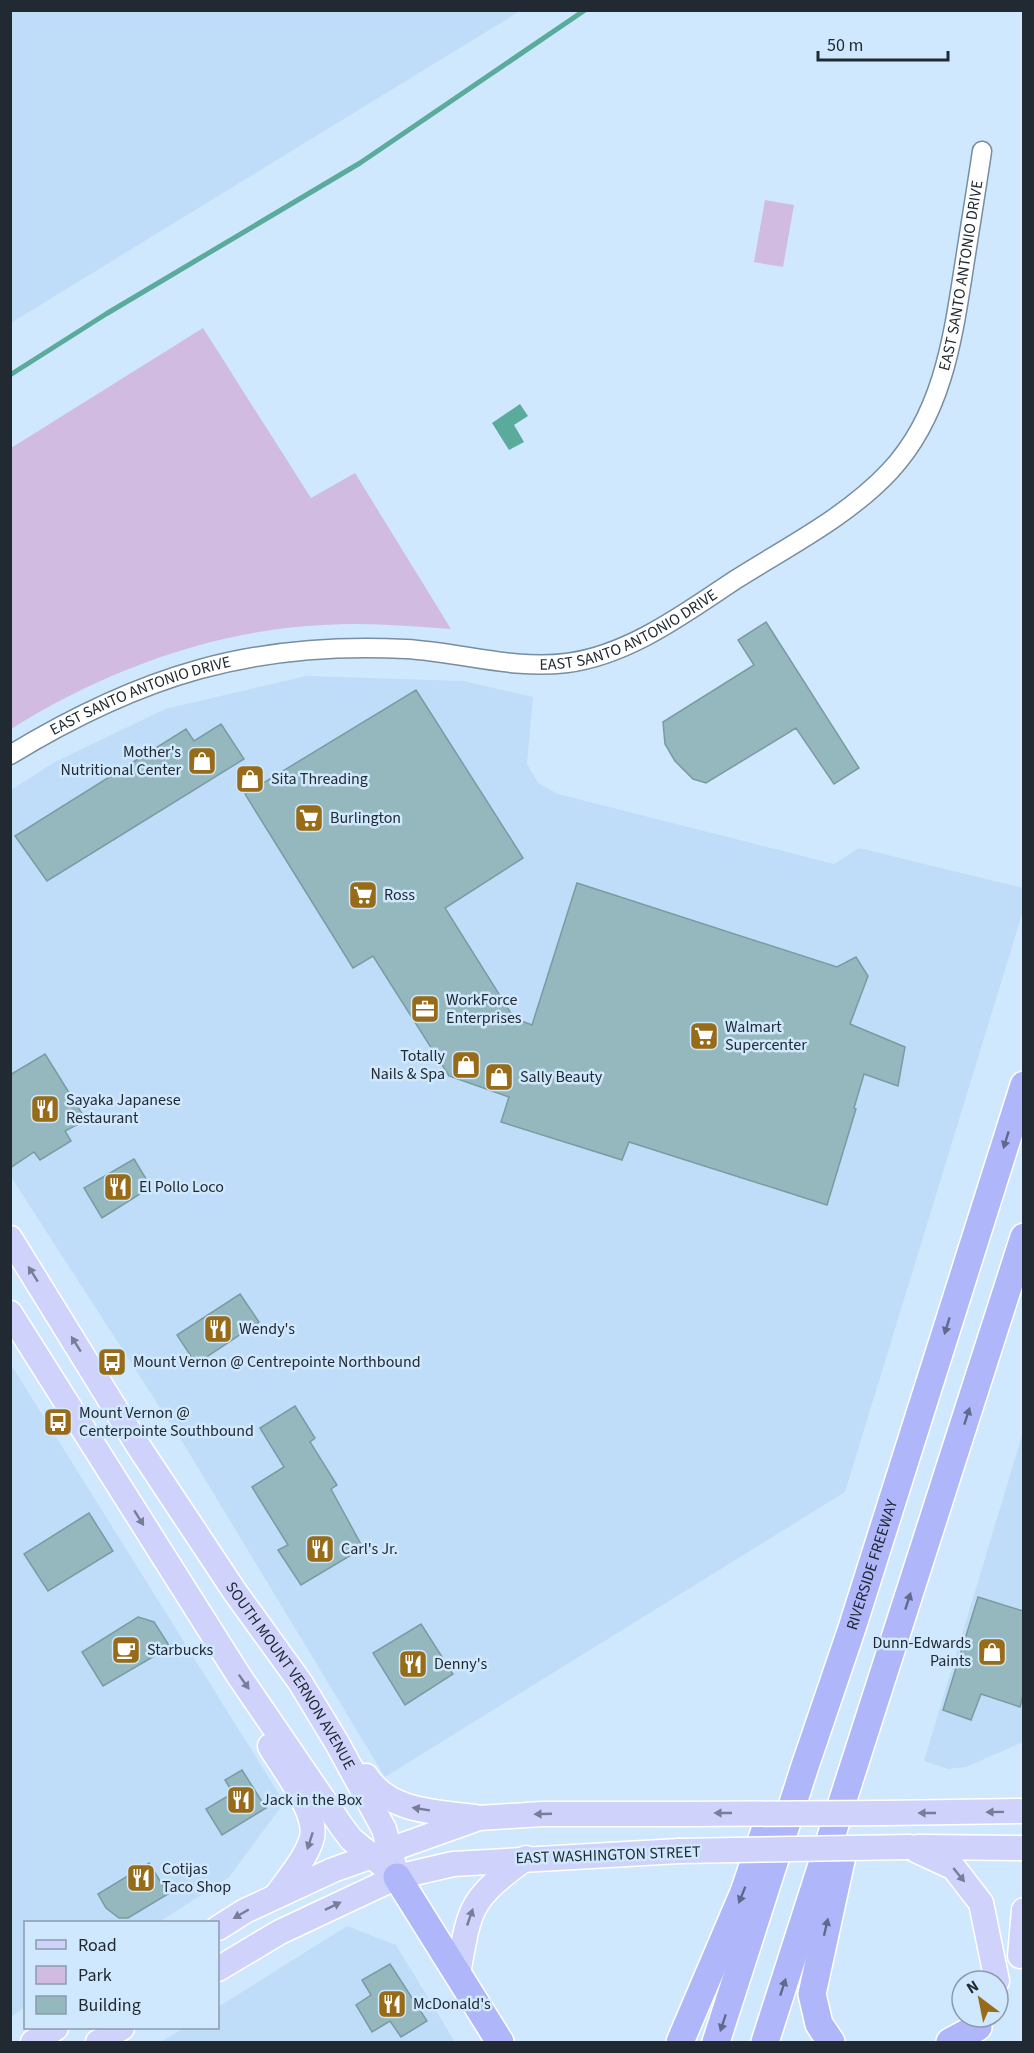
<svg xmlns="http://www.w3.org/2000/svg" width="1034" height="2053" font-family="'Source Sans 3',sans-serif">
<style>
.built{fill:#bfddf8}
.green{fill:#d2bbe0}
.water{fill:#5aab9b}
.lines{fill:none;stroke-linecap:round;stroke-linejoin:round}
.stream{stroke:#5aab9b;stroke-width:5}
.building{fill:#95b8bf;stroke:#799ba2;stroke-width:1.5}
.minor-casing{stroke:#778da0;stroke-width:21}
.major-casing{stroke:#fff;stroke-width:27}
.highway-casing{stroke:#fff;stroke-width:30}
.minor{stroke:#fff;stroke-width:18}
.major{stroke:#cfd3fc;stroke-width:24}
.highway{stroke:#afb6fa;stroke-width:27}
.major-bridge-casing{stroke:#fff;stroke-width:27;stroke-linecap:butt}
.major-bridge{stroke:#cfd3fc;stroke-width:24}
.oneway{fill:#61698c}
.oneway2{fill:#787e97}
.labels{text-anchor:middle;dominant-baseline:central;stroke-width:5;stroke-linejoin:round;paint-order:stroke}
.street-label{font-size:16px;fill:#212a32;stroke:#d0e8fd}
.poi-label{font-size:16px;fill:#212a32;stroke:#d0e8fd;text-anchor:start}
</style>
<rect width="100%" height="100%" fill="#d0e8fd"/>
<!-- built -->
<path class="built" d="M11 10H520V11L11 323Z
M306 676 464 681 533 697 527 764 538 783 558 794 834 864 859 848 1023 888V911L845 1492 385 1777 183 1443 11 1177V790L53 763 165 709Z
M10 1363 279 1794 281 1807 229 1877 159 1922H26L25 2007 11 2017Z
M1023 1432V1742L966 1767 948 1769 924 1761Z
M347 1926 396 1945 455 2042H160L184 2028H218V2007Z"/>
<!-- green -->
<path class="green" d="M765 200 794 205 783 267 754 262Z
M203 328 311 498 355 473 451 629C409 626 366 622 324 625 213 630 103 671 11 729V448Z"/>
<!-- water -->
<path class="water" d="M520 404 528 416 514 425 524 442 509 450 492 423Z"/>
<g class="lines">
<!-- stream -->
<path class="stream" d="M10 375 106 314 360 163 585 10"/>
</g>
<!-- building -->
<path class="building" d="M766 622 859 768 834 784 796 728 706 783 693 779 675 761 665 744 663 722 754 665 738 640Z
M416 690 523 858 445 908 514 1018 532 1025 577 883 837 967 856 957 868 976 850 1024 905 1047 898 1086 864 1074 854 1108 856 1109 827 1205 629 1142 622 1160 501 1122 509 1097 449 1076 373 956 353 968 245 794Z
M221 724 244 759 47 881 15 836 186 729 194 741Z
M45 1054 86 1120 65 1131 71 1141 40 1160 34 1152 10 1168V1075Z
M134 1159 151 1187 102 1218 84 1188Z
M240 1294 259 1322 196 1364 177 1335Z
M295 1406 315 1438 310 1442 337 1485 331 1489 363 1548 301 1585 278 1550 288 1545 252 1487 284 1467 260 1428Z
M89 1513 113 1551 48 1591 24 1554Z
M978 1597 1023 1611V1695L1020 1707 981 1694 971 1720 943 1710Z
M138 1617 154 1622 170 1647 103 1686 82 1652Z
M421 1624 453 1674 405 1705 373 1653Z
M242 1770 266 1808 222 1835 206 1809 233 1793 225 1780Z
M149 1863 168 1894 128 1918H119L106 1908 98 1894Z
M390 1964 427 2021 401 2037 390 2021 372 2032 356 2005 371 1995 362 1980Z"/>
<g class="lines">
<!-- minor casing -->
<g class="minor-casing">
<g id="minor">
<path id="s1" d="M10 755C140 676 252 641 406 649 460 652 513 670 567 663 629 655 685 613 735 580 787 547 847 517 890 471 941 416 952 344 963 273 969 233 976 192 982 151"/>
</g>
</g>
<!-- major casing -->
<g class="major-casing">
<g id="major">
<path id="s2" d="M10 1238 139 1447 235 1592 300 1682 337 1743 384 1829 397 1877"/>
<path d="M10 1313 239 1676 342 1827 351 1839 397 1877"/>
<path d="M270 1746C283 1769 321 1815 311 1841 304 1861 288 1879 276 1896"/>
<path d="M366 1776C389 1812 436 1812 475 1817"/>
<path d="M886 1813 1024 1811"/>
<path d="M909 1847 954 1868 981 1903 997 1981"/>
<path d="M918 1847 1024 1848"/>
<path d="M218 1928 245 1911 333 1870 479 1818 542 1814H689"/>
<path d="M1020 1956 1024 1910"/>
<path d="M218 1969 280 1932 397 1877 453 1864 679 1851"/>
<path d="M458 1974C470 1906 469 1900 526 1858"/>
<path d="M33 2042 56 2028"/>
<path d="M98 2042 122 2028"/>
</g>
</g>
<!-- highway casing -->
<g class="highway-casing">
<g id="highway">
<path d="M397 1877 500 2042"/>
<path d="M680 2042 744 1892 766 1827"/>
<path id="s3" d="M716 2042 805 1766 852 1628 1024 1085"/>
<path d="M765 2042 1024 1237"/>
<path d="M831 2042 819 2024 812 1994 842 1856"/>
<path d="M950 2042 978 2027"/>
</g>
</g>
<!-- minor -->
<use href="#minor" class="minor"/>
<!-- major -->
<use href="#major" class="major"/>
<!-- highway -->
<use href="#highway" class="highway"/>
<!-- major-bridge casing -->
<g class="major-bridge-casing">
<path id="major-bridge" d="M689 1814 886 1813
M679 1851 909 1847"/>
</g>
<!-- major-bridge -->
<use href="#major-bridge" class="major-bridge"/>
</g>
<!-- one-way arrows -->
<defs><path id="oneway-solid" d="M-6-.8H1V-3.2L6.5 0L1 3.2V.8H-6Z" transform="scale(1.5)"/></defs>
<g class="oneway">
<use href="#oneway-solid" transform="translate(1006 1140) rotate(107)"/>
<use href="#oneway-solid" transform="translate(947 1326) rotate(107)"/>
<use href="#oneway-solid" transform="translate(967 1416) rotate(-72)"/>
<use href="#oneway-solid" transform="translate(908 1601) rotate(-72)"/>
<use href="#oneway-solid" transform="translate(742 1895) rotate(112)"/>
<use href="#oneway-solid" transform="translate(826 1927) rotate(-77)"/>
<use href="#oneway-solid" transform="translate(783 1987) rotate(-72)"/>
<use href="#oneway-solid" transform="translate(723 2023) rotate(108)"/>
</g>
<g class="oneway2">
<use href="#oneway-solid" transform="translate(33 1274) rotate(-122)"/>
<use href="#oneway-solid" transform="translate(76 1344) rotate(-122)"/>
<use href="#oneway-solid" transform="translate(139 1518) rotate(58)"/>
<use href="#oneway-solid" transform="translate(244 1682) rotate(55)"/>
<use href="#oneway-solid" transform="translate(421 1809) rotate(-171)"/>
<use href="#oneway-solid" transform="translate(995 1812) rotate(179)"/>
<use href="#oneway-solid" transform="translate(723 1813) rotate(180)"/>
<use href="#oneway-solid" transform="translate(927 1813) rotate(-180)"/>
<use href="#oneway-solid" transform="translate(543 1814) rotate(178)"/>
<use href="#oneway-solid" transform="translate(310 1841) rotate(108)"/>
<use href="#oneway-solid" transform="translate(959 1875) rotate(51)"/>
<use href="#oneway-solid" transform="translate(333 1906) rotate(-26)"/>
<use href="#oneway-solid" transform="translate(241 1914) rotate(150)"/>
<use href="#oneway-solid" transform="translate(470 1917) rotate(-71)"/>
</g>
<!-- icons -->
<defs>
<g id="shop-square" transform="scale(1.5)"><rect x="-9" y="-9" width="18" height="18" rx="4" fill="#976b18" stroke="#d0e8fd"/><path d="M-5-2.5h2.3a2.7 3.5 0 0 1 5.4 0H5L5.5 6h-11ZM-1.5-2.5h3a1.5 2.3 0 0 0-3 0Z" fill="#fff"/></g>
<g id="supermarket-square" transform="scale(1.5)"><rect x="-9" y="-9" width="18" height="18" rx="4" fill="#976b18" stroke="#d0e8fd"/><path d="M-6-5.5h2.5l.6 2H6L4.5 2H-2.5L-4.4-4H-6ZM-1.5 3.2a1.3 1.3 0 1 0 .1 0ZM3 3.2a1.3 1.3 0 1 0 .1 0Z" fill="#fff"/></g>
<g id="office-square" transform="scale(1.5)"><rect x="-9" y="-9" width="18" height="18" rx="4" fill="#976b18" stroke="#d0e8fd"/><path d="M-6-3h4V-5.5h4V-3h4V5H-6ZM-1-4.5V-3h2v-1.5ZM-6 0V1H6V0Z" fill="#fff"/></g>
<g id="restaurant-square" transform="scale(1.5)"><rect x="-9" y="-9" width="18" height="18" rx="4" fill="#976b18" stroke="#d0e8fd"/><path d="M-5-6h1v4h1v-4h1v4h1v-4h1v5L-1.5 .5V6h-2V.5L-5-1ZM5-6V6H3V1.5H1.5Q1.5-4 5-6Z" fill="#fff"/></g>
<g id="bus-square" transform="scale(1.5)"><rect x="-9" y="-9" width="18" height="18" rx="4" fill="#976b18" stroke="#d0e8fd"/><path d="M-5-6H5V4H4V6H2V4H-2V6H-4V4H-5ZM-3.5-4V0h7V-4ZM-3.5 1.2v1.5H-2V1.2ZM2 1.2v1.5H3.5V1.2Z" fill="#fff"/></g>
<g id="cafe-square" transform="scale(1.5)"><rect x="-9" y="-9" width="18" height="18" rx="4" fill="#976b18" stroke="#d0e8fd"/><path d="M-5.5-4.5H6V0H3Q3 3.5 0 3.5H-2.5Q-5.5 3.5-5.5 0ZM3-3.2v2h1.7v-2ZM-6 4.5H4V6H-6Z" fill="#fff"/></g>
</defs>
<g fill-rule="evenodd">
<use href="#shop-square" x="202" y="761"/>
<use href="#shop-square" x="250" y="779"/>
<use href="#supermarket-square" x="309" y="818"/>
<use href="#supermarket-square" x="363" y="895"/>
<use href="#office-square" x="425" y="1009"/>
<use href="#supermarket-square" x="704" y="1036"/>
<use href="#shop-square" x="466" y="1065"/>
<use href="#shop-square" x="499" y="1077"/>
<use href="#restaurant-square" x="45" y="1109"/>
<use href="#restaurant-square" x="118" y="1187"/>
<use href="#restaurant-square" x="218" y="1329"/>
<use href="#bus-square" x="112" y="1362"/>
<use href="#bus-square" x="58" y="1422"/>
<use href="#restaurant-square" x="320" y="1549"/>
<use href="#cafe-square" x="126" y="1650"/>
<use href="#shop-square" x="992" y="1652"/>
<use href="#restaurant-square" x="413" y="1664"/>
<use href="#restaurant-square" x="241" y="1800"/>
<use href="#restaurant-square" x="141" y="1878"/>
<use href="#restaurant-square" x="392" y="2004"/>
</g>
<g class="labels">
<!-- street labels -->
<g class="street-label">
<text stroke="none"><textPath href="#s1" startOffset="1170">EAST SANTO ANTONIO DRIVE</textPath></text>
<text stroke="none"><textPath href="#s1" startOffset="648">EAST SANTO ANTONIO DRIVE</textPath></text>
<text stroke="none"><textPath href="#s1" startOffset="144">EAST SANTO ANTONIO DRIVE</textPath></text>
<text stroke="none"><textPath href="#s3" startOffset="502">RIVERSIDE FREEWAY</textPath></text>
<text stroke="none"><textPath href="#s2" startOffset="520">SOUTH MOUNT VERNON AVENUE</textPath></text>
<text transform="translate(608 1855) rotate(-2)">EAST WASHINGTON STREET</text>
</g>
<!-- poi labels -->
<g class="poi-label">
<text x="181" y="752" text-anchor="end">Mother's<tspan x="181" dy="18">Nutritional Center</tspan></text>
<text x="271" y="779">Sita Threading</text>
<text x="330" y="818">Burlington</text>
<text x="384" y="895">Ross</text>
<text x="446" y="1000">WorkForce<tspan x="446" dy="18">Enterprises</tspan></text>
<text x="725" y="1027">Walmart<tspan x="725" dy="18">Supercenter</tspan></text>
<text x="445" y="1056" text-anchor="end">Totally<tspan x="445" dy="18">Nails &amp; Spa</tspan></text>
<text x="520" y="1077">Sally Beauty</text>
<text x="66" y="1100">Sayaka Japanese<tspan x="66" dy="18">Restaurant</tspan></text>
<text x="139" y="1187">El Pollo Loco</text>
<text x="239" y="1329">Wendy's</text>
<text x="133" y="1362">Mount Vernon @ Centrepointe Northbound</text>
<text x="79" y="1413">Mount Vernon @<tspan x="79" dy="18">Centerpointe Southbound</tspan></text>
<text x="341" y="1549">Carl's Jr.</text>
<text x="971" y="1643" text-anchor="end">Dunn-Edwards<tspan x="971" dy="18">Paints</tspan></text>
<text x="147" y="1650">Starbucks</text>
<text x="434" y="1664">Denny's</text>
<text x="262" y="1800">Jack in the Box</text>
<text x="162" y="1869">Cotijas<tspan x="162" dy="18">Taco Shop</tspan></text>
<text x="413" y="2004">McDonald's</text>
</g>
</g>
<!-- border -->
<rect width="1034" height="2053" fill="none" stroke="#212a32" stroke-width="24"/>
<!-- legend -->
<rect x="24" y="1921" width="195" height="108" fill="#d0e8fd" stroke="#8a9cac" stroke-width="1.5"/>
<rect x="36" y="1940" width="30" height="9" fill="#cfd3fc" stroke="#8a9cac" stroke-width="1.5"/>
<text x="78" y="1951" font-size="18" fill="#212a32">Road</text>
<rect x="36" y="1966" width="30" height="18" fill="#d2bbe0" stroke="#8a9cac" stroke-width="1.5"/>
<text x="78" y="1981" font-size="18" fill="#212a32">Park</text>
<rect x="36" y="1996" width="30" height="18" fill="#95b8bf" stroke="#8a9cac" stroke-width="1.5"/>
<text x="78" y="2011" font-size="18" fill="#212a32">Building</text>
<!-- north arrow -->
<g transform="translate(980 1999) rotate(328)"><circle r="28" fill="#d0e8fd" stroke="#8a9cac" stroke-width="1.5"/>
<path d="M0-4.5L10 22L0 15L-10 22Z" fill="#976b18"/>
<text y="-9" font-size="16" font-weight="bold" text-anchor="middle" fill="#212a32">N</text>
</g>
<!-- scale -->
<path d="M818 51v9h130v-9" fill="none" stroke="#212a32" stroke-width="3"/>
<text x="827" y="51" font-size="18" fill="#212a32" stroke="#d0e8fd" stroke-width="4.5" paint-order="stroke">50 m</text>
</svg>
